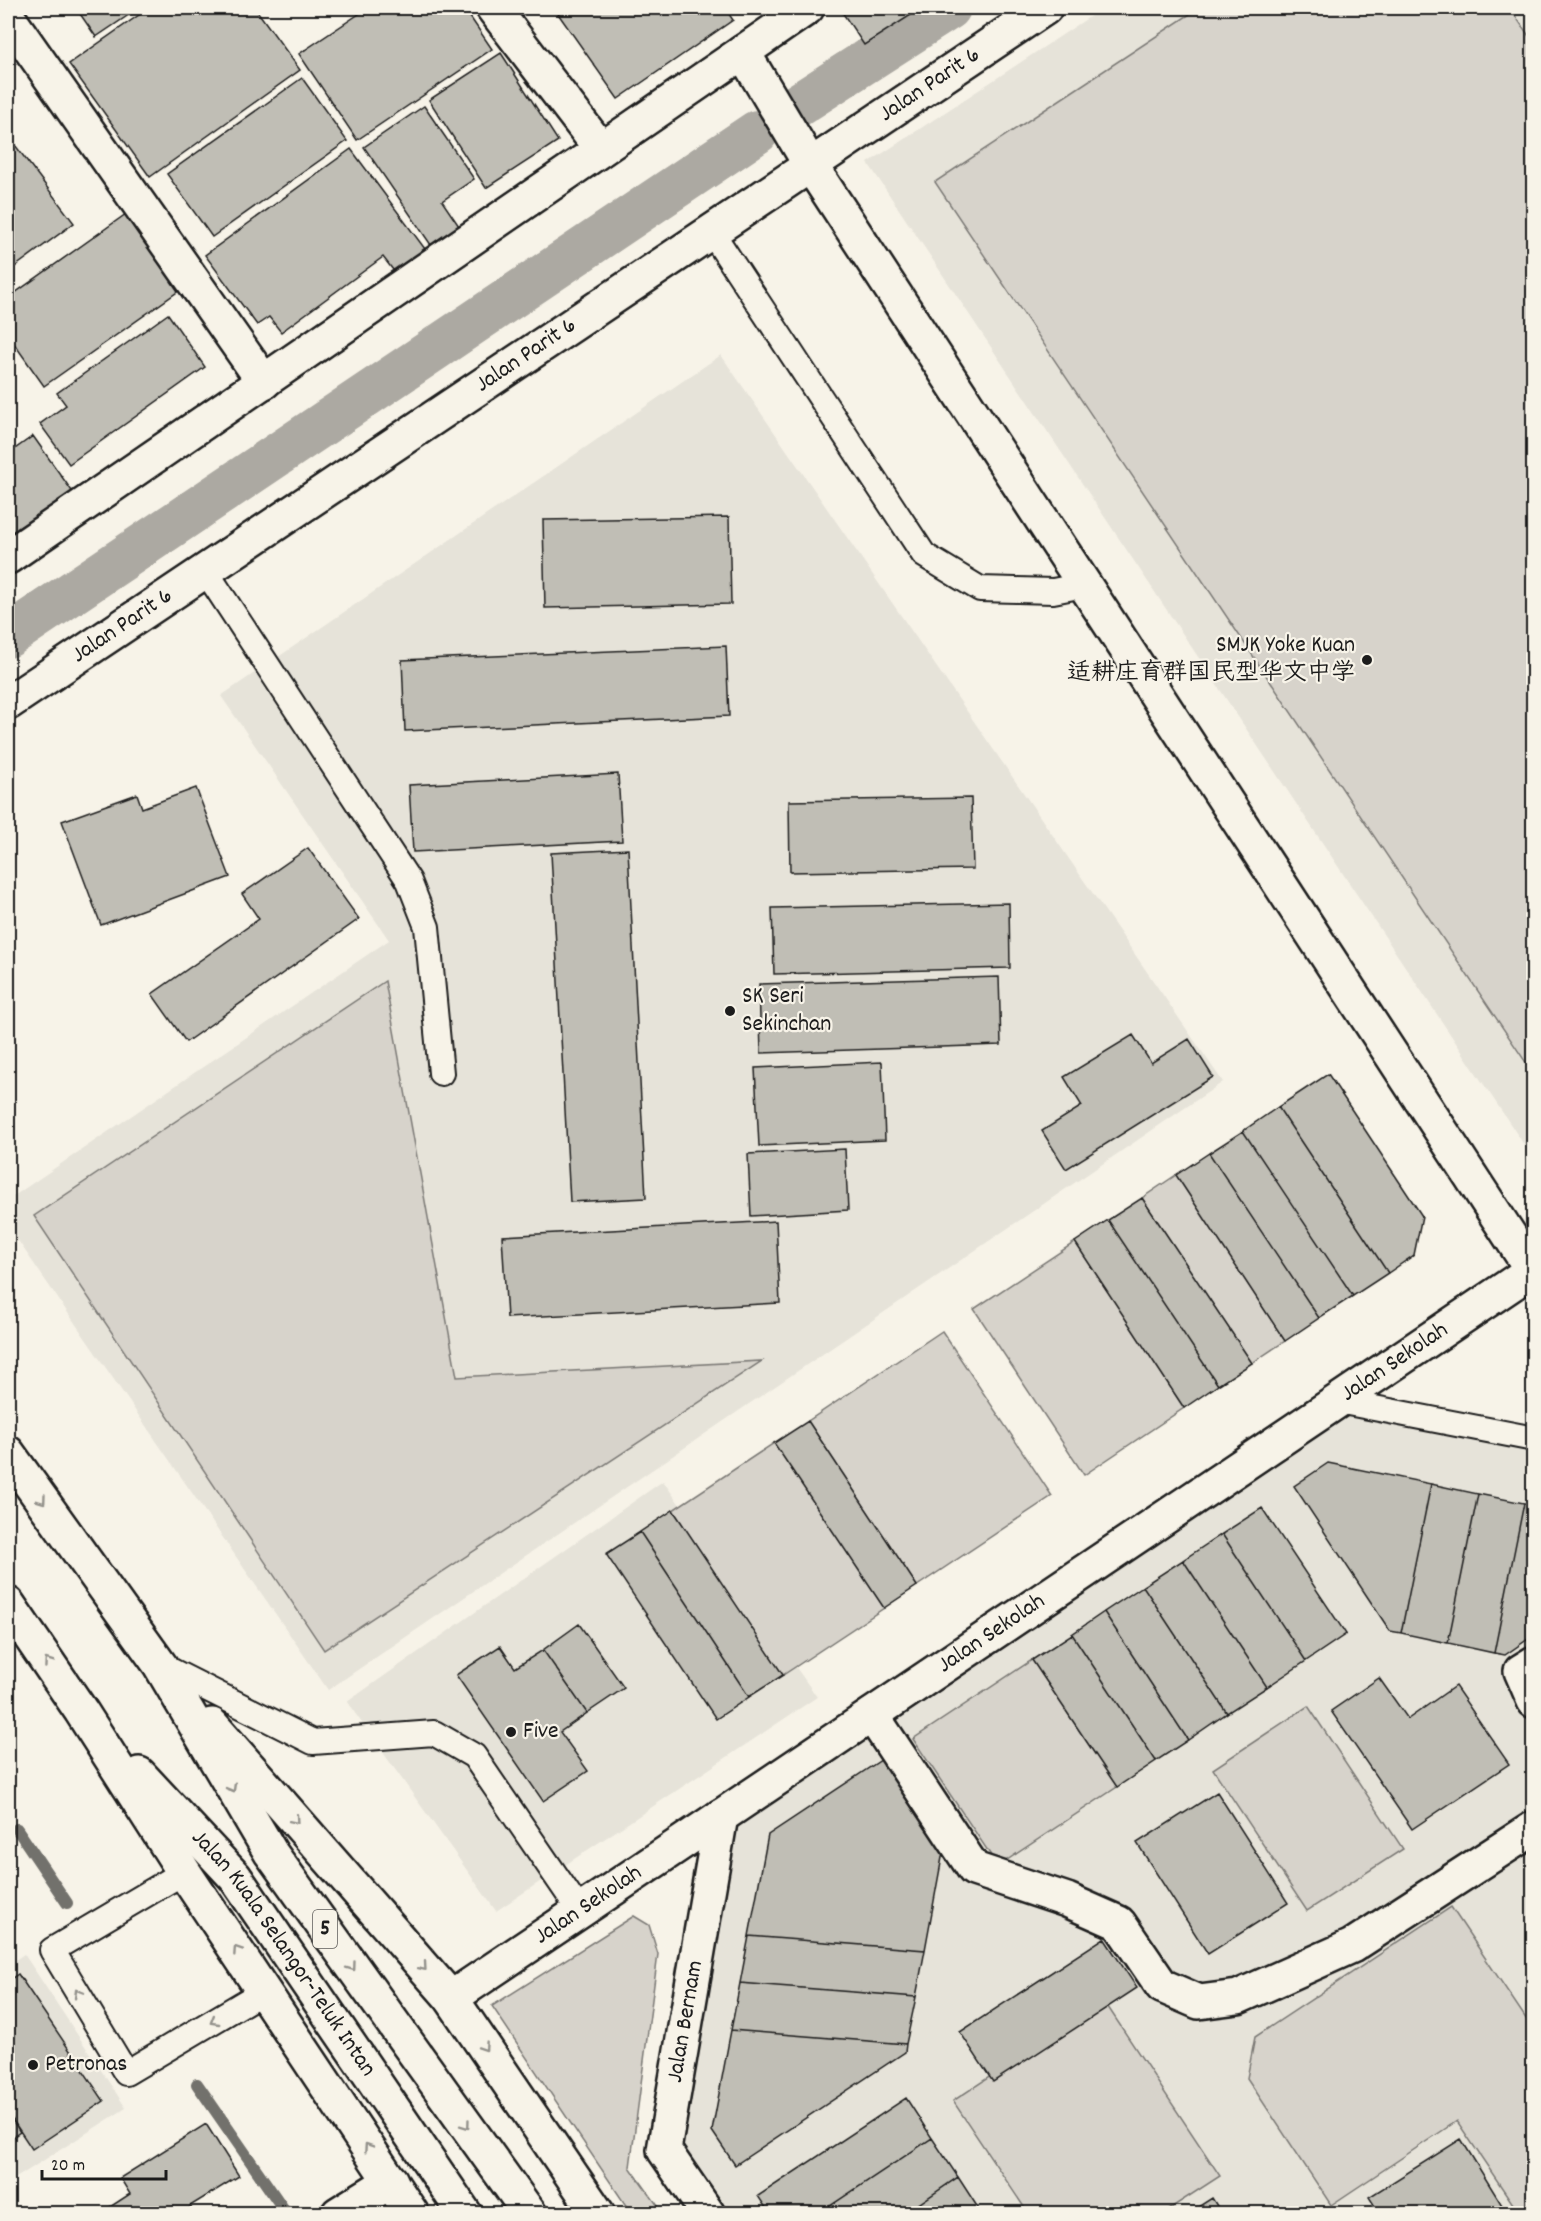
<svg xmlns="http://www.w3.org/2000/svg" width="1541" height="2221" font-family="Dekko,'LXGW WenKai TC',sans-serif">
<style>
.built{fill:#e6e3d9}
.green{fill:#d7d3cb;stroke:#7a7874;stroke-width:1.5}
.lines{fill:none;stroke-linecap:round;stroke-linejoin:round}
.stream{stroke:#72716c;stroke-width:12}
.canal{stroke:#aca9a2;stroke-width:44}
.building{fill:#c0beb5;stroke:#1c1c1c;stroke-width:1.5}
.service-casing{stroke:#1c1c1c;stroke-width:28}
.minor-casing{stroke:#1c1c1c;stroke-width:38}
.trunk-casing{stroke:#1c1c1c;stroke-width:38}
.service{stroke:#f7f3e8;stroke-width:24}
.minor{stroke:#f7f3e8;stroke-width:33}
.trunk{stroke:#f7f3e8;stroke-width:33}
.oneway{stroke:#94928c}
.poi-dot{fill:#1c1c1c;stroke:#f7f3e8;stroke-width:2}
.labels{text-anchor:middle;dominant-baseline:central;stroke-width:4.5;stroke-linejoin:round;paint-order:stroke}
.shield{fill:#f7f3e8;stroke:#5e5c59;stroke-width:1.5}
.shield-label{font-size:22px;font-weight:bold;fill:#1c1c1c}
.street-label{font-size:24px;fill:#1c1c1c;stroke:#f7f3e8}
.poi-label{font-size:24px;fill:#1c1c1c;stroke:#f7f3e8;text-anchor:start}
</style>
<rect width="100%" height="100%" fill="#f7f3e8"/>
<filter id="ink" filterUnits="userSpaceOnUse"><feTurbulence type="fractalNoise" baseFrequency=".0167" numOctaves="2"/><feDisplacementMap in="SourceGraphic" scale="12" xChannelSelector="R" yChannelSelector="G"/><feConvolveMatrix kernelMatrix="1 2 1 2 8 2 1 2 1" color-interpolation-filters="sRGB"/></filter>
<g filter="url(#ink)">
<!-- built -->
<path class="built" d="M1103 8H1533V1158L868 163Z
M721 355 1223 1082 328 1690 8 1226V1200L389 940 221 696Z
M1342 1416 1533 1451V2213H726L681 2148 738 1828Z
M663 1481 817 1697 496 1911 347 1702Z
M24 1954 126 2108 8 2183V1965Z"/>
<!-- green -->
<path class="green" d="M1199 8H1510L1533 42V1073L935 182Z
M385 981 457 1377 762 1361 324 1650 34 1216Z
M1176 1175 1285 1341 1252 1363 1142 1198Z
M1075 1242 1184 1408 1084 1475 974 1309Z
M942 1331 1052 1496 917 1586 808 1421Z
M774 1443 884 1608 783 1675 673 1510Z
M1032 1660 1117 1787 998 1866 913 1739Z
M1308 1706 1403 1849 1307 1911 1213 1769Z
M1451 1907 1533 2029V2213H1519L1457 2121 1331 2205 1247 2078 1255 2037Z
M634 1916 649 1925 658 1954 630 2167 663 2213H631L492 2006Z
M1104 2001 1220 2176 1163 2213H1028L953 2101Z"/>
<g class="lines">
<!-- stream -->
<path class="stream" d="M17 1829 67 1903
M197 2084 287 2214"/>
<!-- canal -->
<path class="canal" d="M798 105 949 8
M8 636 757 132"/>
</g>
<!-- building -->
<path class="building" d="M76 8H139L96 37Z
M149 8H211L214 13 222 8H255L300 70 150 177 69 64Z
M368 8H464L492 49 357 140 299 54Z
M554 8H725L733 20 618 99Z
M849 8H922L864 45 842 12Z
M501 53 558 141 486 188 429 100Z
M302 78 347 141 212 237 167 174Z
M424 106 474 179 442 201 459 226 431 245 364 147Z
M15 145 74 223 12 269 8 263V150Z
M351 149 431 257 400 279 383 257 281 332 269 317 257 325 205 255Z
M126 214 180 290 44 386 8 335V298Z
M168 314 205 367 69 464 40 424 66 405 57 393Z
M33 436 79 501 8 552V454Z
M729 517 731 604 545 608 543 520Z
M726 646 729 716 405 731 402 660Z
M618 774 622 841 413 852 409 785Z
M196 788 230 877 101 925 62 821 137 794 142 808Z
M971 798 973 869 790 872 789 801Z
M308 848 359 919 186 1042 152 994 259 919 242 894Z
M628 849 646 1198 570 1202 551 853Z
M1009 903 1010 968 774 974 772 908Z
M999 977 1001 1045 761 1053 759 984Z
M1133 1035 1151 1063 1189 1039 1213 1077 1066 1169 1042 1131 1082 1106 1064 1077Z
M882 1062 885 1140 759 1146 755 1068Z
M1328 1074 1422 1216 1414 1255 1388 1273 1278 1107Z
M1278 1107 1388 1273 1353 1296 1243 1131Z
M1243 1131 1353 1296 1319 1318 1209 1153Z
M845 1149 848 1210 751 1216 748 1154Z
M1209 1153 1319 1318 1285 1341 1176 1175Z
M1142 1198 1252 1363 1218 1385 1108 1220Z
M1108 1220 1218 1385 1184 1408 1075 1242Z
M776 1221 780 1303 507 1318 502 1236Z
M808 1421 917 1586 884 1608 774 1443Z
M1328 1463 1431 1484 1401 1633 1390 1631 1294 1486Z
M1431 1484 1478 1494 1448 1643 1401 1633Z
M1478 1494 1524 1503 1494 1653 1448 1643Z
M1524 1503 1534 1505V1635L1505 1655 1494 1653Z
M1262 1508 1346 1634 1306 1661 1222 1534Z
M673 1510 783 1675 749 1697 640 1532Z
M640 1532 749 1697 716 1719 606 1554Z
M1222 1534 1306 1661 1267 1687 1183 1560Z
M1183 1560 1267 1687 1227 1713 1143 1586Z
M1143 1586 1227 1713 1188 1740 1104 1612Z
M1104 1612 1188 1740 1156 1761 1072 1634Z
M579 1624 624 1688 587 1713 543 1650Z
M1072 1634 1156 1761 1117 1787 1032 1660Z
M500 1646 515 1668 543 1650 587 1713 560 1732 588 1771 543 1801 456 1675Z
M1379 1678 1408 1719 1455 1686 1509 1764 1412 1829 1331 1711Z
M881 1760 943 1852 925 1950 749 1936 768 1835Z
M1217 1792 1288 1903 1208 1954 1137 1843Z
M749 1936 925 1950 916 1997 740 1983Z
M1104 1938 1137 1988 993 2082 960 2032Z
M18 1974 104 2101 32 2149 8 2113V1981Z
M740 1983 916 1997 906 2044 731 2030Z
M731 2030 906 2044 905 2052 735 2165 712 2131Z
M906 2098 932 2138 818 2214H770L758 2196Z
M8 2113 20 2132 8 2140Z
M206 2124 239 2176 190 2206 195 2214H99L130 2194 120 2178Z
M932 2138 958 2177 904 2214H818Z
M1461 2139 1505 2210 1499 2214H1380L1369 2197Z
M958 2177 982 2214H904Z
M1212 2198 1222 2214H1187Z"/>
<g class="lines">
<!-- service casing -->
<g class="service-casing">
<path id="service" d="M711 231 924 555 980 589 1053 591 1084 585
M205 570 409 881 427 927 441 1073
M1338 1401 1534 1439
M160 1665 313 1742 434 1733 474 1756 580 1911
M184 1872 52 1950 126 2073 264 1991"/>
</g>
<!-- minor casing -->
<g class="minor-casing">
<g id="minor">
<path d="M493 8 601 149"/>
<path d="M8 17 264 382"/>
<path d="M743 52 811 166 1534 1273"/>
<path d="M8 557 807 8"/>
<path id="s1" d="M8 703 1045 8"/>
<path d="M1534 1663 1521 1671 1534 1701"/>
<path d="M872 1715 974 1869 1067 1900 1119 1923 1162 1986 1199 2002 1238 1997 1352 1946 1534 1828"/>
<path id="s2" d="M451 1998 1534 1269"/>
<path d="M338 2214 391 2181"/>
<path id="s3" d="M708 2214 664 2150 721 1816"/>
</g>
</g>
<!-- trunk casing -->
<g class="trunk-casing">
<g id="trunk">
<path d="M8 1453 160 1665 271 1853 530 2214"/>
<path d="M8 1604 81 1711 184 1872 412 2214"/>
<path d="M212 1725 451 1998 598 2214"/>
<path id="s4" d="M139 1774 235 1877 465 2214"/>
</g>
</g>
<!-- service -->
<use href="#service" class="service"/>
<!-- minor -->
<use href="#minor" class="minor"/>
<!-- trunk -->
<use href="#trunk" class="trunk"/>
</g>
<!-- one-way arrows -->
<defs><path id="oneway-chevron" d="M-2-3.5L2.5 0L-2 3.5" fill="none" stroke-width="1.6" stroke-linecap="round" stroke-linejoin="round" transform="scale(1.5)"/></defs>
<g class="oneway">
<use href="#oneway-chevron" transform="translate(42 1500) rotate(54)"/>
<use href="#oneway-chevron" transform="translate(48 1662) rotate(-125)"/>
<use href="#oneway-chevron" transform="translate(232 1788) rotate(60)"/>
<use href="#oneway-chevron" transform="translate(295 1820) rotate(49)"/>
<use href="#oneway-chevron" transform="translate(237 1950) rotate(-124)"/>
<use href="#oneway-chevron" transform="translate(352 1967) rotate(54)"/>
<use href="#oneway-chevron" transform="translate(423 1967) rotate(49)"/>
<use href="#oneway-chevron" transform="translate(78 1993) rotate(-121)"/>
<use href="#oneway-chevron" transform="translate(214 2021) rotate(149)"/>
<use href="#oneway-chevron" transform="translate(484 2047) rotate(56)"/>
<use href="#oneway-chevron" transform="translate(466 2125) rotate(54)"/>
<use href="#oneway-chevron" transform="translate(368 2147) rotate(-124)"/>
</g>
</g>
<!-- markers -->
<g class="poi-dot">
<circle cx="1367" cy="660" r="6"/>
<circle cx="730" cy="1011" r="6"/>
<circle cx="511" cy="1732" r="6"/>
<circle cx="33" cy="2065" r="6"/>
</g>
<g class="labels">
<!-- shield labels -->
<rect class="shield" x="313" y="1910" width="24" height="38" rx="4.5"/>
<g class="shield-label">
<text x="325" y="1929">5</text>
</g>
<!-- street labels -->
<g class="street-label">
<text stroke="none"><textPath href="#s1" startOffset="1110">Jalan Parit 6</textPath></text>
<text stroke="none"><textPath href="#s1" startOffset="624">Jalan Parit 6</textPath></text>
<text stroke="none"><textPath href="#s1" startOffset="138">Jalan Parit 6</textPath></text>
<text stroke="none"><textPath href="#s2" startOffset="1138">Jalan Sekolah</textPath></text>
<text stroke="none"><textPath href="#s2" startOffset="652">Jalan Sekolah</textPath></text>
<text stroke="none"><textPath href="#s2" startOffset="166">Jalan Sekolah</textPath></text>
<text stroke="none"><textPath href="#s4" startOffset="231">Jalan Kuala Selangor-Teluk Intan</textPath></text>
<text stroke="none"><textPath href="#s3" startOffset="208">Jalan Bernam</textPath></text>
</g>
<!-- poi labels -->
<g class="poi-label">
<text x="1355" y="646" text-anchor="end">SMJK Yoke Kuan<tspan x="1355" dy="28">适耕庄育群国民型华文中学</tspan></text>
<text x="742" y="997">SK Seri<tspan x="742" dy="28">Sekinchan</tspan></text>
<text x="523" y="1732">Five</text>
<text x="45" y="2065">Petronas</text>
</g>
</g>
<!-- margin -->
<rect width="1541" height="2221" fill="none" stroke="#f7f3e8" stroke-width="30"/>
<rect x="15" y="15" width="1511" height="2191" fill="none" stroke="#1c1c1c" stroke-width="2" filter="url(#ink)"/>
<!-- scale -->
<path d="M42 2170v9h124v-9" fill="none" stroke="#1c1c1c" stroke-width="3"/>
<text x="51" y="2170" font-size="18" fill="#1c1c1c" stroke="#f7f3e8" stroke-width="4.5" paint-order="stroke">20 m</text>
</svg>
